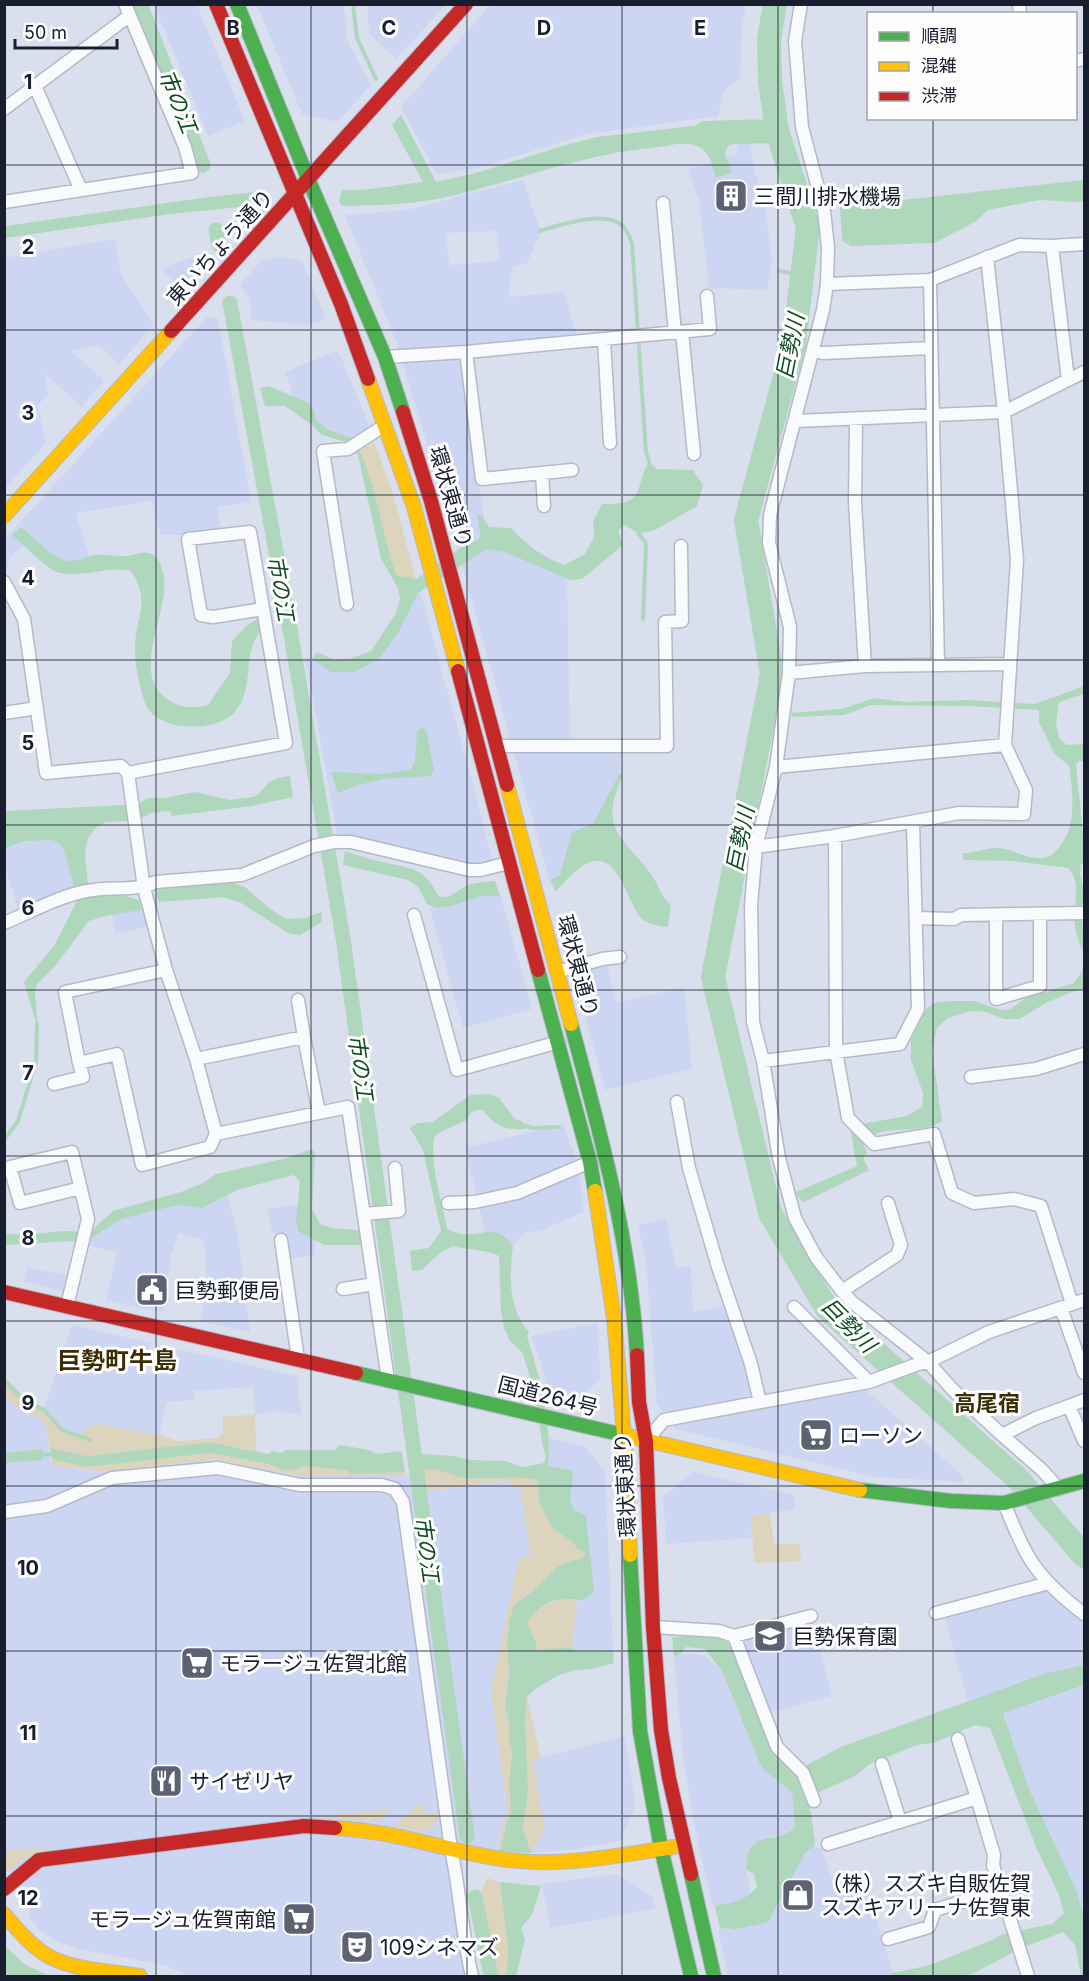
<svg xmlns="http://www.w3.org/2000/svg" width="1089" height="1981" font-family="Inter,'Noto Sans JP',sans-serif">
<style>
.built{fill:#ccd6f3;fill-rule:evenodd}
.green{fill:#ddd4bd}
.water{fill:#afd7bc}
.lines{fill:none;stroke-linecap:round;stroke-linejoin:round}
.stream{stroke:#afd7bc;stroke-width:4}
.canal{stroke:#afd7bc;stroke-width:15}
.river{stroke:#afd7bc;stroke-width:24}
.street-casing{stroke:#b4b9c8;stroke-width:15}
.fast-casing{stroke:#b4b9c8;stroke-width:16}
.slow-casing{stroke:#b4b9c8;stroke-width:16}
.jam-casing{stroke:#b4b9c8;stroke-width:16}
.street{stroke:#f9fafc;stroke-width:12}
.fast{stroke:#4caf50;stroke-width:14}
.slow{stroke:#ffc107;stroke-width:14}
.jam{stroke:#c62828;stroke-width:14}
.grid{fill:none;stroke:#191e2f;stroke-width:1.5;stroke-opacity:0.55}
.labels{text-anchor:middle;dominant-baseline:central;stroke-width:6;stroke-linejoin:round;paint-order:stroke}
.poi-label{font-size:21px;fill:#191e2f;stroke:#fdfdfd;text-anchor:start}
.street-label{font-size:21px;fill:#191e2f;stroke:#fdfdfd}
.water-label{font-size:22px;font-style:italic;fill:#104d24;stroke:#fdfdfd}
.neighbourhood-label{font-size:22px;font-weight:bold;fill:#3c2e04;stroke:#fdfdfd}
.quarter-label{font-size:24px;font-weight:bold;fill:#3c2e04;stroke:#fdfdfd}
.grid-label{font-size:20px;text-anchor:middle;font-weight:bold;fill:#191e2f;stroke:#fdfdfd;stroke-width:6;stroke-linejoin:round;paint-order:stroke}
</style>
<rect width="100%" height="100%" fill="#dadfee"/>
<!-- built -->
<path class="built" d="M154 5H197L245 121 208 136Z
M257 5H344L348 42 371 85 337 122 302 114Z
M367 5V4L446 5 396 59 369 33Z
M490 5H746L742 26 740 78 723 92 718 116 587 134 482 167 437 174 401 107Z
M749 118 752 161 765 204 772 263 767 290 709 288 699 200 688 170 737 154 736 121Z
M523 180 541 232 527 263 513 266 508 297 564 292 578 339 400 351 345 215 407 210ZM496 231 500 261 449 265 446 233Z
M115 239 121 274 154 324 119 364 99 345 71 351 104 381 81 407 45 373 48 395 38 405 46 443 5 488V258Z
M192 257 203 269 183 291 161 269Z
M280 257 302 261 326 319 307 325 251 320 250 299 240 285 261 261Z
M207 317 218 318 251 502 217 507 221 530 185 535H161L152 501 76 513 92 565 59 567 26 545 10 556 5 576 4 540Z
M338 350 370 428 352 441 321 431 296 404 285 372Z
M461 355 487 541 567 573 570 751 621 752 620 775 586 857 551 886 444 500 401 358Z
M419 587 464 752 493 862 474 866 338 839 305 657 318 659 346 667 380 649Z
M4 838 68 839 79 887 20 915 5 868Z
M499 889 532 1009 463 1028 430 910 434 901H451Z
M144 908 150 926 116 934 111 911Z
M606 961 616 1003 684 987 692 1069 605 1090 573 970Z
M563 1124 579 1167 584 1212 539 1231 524 1232 513 1246 485 1233 465 1148Z
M226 1188 238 1236 250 1332 200 1321 207 1283 204 1240 179 1233 171 1255 163 1313 106 1300 117 1252 85 1245 88 1237 120 1214Z
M290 1205 301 1207 315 1234V1255L287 1259 284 1237 272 1232 267 1209Z
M666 1219 676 1267 691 1266 693 1312 727 1305 746 1358 756 1406 865 1389 963 1476V1482L875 1477 675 1429 657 1404 646 1262 638 1225Z
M27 1268 67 1275 64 1291 24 1282Z
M598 1323 600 1379 588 1391 571 1402 549 1397 542 1366 531 1336Z
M72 1325 151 1343 143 1373 172 1374 178 1349 297 1376 301 1415 275 1411 255 1415 253 1387 194 1391V1400L167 1402 159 1435 96 1424 79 1434 64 1428 44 1407Z
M4 1396 11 1403 35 1416 46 1425 51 1465 102 1472 213 1459 301 1476 413 1475 416 1493 510 1480 520 1487 531 1554 491 1692 508 1813 502 1827 498 1850 475 1847 450 1874 452 1903 466 1976H190L164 1965 79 1949 59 1942 40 1931 30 1918 27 1889 4 1869Z
M548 1438 584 1446 605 1471 613 1651 578 1652 572 1647 577 1601 587 1598 589 1540 586 1515 574 1510 570 1500 573 1473 571 1470 548 1467Z
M693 1472 794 1495 795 1509 750 1516 752 1538 666 1544 663 1497Z
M1045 1591 1084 1623V1665L1047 1673 968 1703 945 1618Z
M813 1620 832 1696 768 1713 742 1644 744 1636Z
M680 1654 705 1655 723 1673 759 1762 765 1771 792 1792 795 1826 785 1835 769 1837 746 1870 751 1894 739 1901 713 1907 698 1844 683 1757 674 1657Z
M1084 1685V1917L1076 1890 1029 1789 1003 1712Z
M624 1736 636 1804 620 1841 577 1849 531 1853 545 1830 533 1760Z
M814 1846 822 1849 833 1883 862 1873 893 1973 889 1976H728L718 1930 728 1927Z
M616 1874 652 1896 656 1908 591 1921 550 1927 542 1884Z"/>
<!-- green -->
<path class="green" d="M374 442 392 491 416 579 396 575 386 547 374 493 360 451Z
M4 1376 25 1398 44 1407 64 1428 79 1434 96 1424 159 1435 178 1441 217 1438 223 1433V1416L255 1415 256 1451 214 1443 87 1456 50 1448 46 1425 35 1416 11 1403 5 1396Z
M211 1453 268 1464 283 1470H294L304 1466 322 1467 346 1470 351 1474 405 1472V1476H301L213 1459 102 1472 51 1465 52 1459 86 1467Z
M434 1468 464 1478 523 1477 538 1480 539 1502 552 1528 573 1541 577 1548 586 1553 584 1558 571 1561 557 1567 532 1592 519 1601 509 1623 507 1644 509 1673 505 1706 509 1722V1739L512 1752 509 1784 511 1810 506 1825 500 1852 498 1850 502 1827 508 1813 491 1692 518 1560 531 1554 520 1487H511L509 1480 428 1491 423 1470Z
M770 1513 774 1544H800L801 1561 755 1563 750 1516Z
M562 1598 577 1601 572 1647 537 1651 535 1640 527 1622C536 1610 548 1602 562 1598Z
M527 1697 541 1758 533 1760 545 1830 531 1853 523 1828 528 1791 525 1721Z
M422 1803 426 1814 439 1812C434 1839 413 1831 393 1826Z
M392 1809 378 1822 312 1817Z
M51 1846 26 1858 8 1872 5 1869 4 1851Z
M487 1878 500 1882 508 1948 506 1976H496L491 1957 481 1893Z"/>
<!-- water -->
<path class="water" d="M401 115 436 182 476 173 569 144 597 137 736 121 737 143 729 145 725 153 732 173 716 178C712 165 710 150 695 145 684 142 671 145 659 147 587 153 525 178 455 195 417 205 381 205 342 206L339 202 342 190H361L423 182 392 125Z
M1084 180V201L1077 202 1039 200 988 210 975 222 934 243 851 246 842 241 840 207Z
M266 191 260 205 170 214 5 238V226L209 197Z
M269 386 309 403 314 410 316 421 329 430 353 438C377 480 380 530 396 575L416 579 462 547 481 538 477 514 483 517 489 527 511 528C527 545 542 557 564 565L585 554 594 537 593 522 602 504C648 505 633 489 649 461L656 469 693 470 703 485 697 506 655 530 639 534 625 525 618 531 623 545 582 579 570 580 505 552 487 549 418 593 398 633 379 659 354 672H331L312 659 317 652 335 660 352 658 371 651 396 613 400 599 398 588 381 559 358 455 346 442 322 435 312 425 285 406H265L260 388Z
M21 527C32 536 50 555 64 560 73 563 82 558 91 556 102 553 115 557 127 556 134 555 142 551 149 553 155 554 159 561 161 566 178 605 122 675 172 702 184 709 195 708 208 705L230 673 232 641 246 626 257 619 260 632C241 656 256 688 234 713 215 733 155 732 145 703 140 688 136 670 135 654 133 620 153 604 131 571 108 565 83 578 60 573 47 570 23 544 12 535Z
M1084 686V694L1059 702 1056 723 1059 738 1067 745 1084 744V761H1079L1076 765 1084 844V862L1081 864 1080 875 1084 890 1082 909 1084 953C1080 945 1076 935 1075 925 1072 907 1083 883 1068 868L1015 861 963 860V853C976 853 989 847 999 848 1012 849 1028 859 1040 858 1048 858 1051 856 1056 851 1078 829 1073 794 1069 766L1054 753 1039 722V710L969 706 871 705 844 715 793 717 791 713 842 709 874 698 904 702 967 700 1035 704Z
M424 727 427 733 434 771 431 776 383 779 358 785 338 793 331 772 383 774 411 769 415 761 417 731Z
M620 773 623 775C598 830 621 834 651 874 659 885 660 896 671 905L668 927C661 927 648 924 642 919 626 903 619 847 586 864 577 868 563 884 555 892L551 880 560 875 572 832 593 824Z
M290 776 293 797 252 806 172 816 170 811 151 813 142 818 128 821 106 822 94 829 88 838 85 853 89 896H127L140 901 141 910 105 916 89 921 56 965 37 984 35 992 38 1029 24 982 54 946 78 899 63 847 53 840 25 841 5 848 4 811 126 805 139 803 149 798H164L195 792 230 800 253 797 259 794 268 783 277 778Z
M345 851C358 855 372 860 386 863 416 869 424 869 439 897 453 898 454 892 466 886 475 882 485 882 495 881L500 896H482L451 906 437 908 427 904 418 887 408 880 343 865Z
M229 881 245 887 269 908 286 919 305 918 321 912 322 922 300 935 288 933 241 903 223 897 159 902 156 893 161 887Z
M1084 962V989L1072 992 1048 1002 1019 1019H1004L986 1012 970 1011 948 1018 937 1028 932 1051 942 1121C919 1137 883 1121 863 1143L867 1153 863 1158 869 1170 804 1202 794 1193 857 1166 851 1133 862 1124 907 1116 922 1107 923 1093 911 1060V1040L924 1011 934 1003 951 1001H974L1001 1010 1010 1009 1026 998 1074 983 1082 971Z
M489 1094 499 1098 515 1119 522 1121 525 1129C505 1130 495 1127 483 1110 473 1110 470 1111 467 1120L442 1131 434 1137C430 1167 442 1200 447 1229 452 1231 456 1233 461 1234 481 1237 496 1222 513 1246 509 1275 508 1309 529 1332L527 1336C540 1378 552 1422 548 1466L571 1470 573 1473 570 1500 574 1510 586 1515 594 1591C582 1605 579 1598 563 1599 549 1599 535 1611 527 1622L535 1640 537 1650 572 1647 578 1652 613 1651 614 1663 591 1669 575 1670 559 1675 535 1689 527 1697 525 1721 528 1791 523 1828 531 1853 500 1852 506 1825 511 1810 509 1784 512 1752 509 1739V1722L505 1706 509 1673 507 1644 509 1623 514 1605 532 1592 557 1567 571 1561 583 1558 586 1553 577 1548 572 1541 552 1528 539 1502 538 1480C514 1475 490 1480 465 1478 449 1476 442 1467 423 1470L420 1454 454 1456 470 1460 505 1461 523 1467 544 1463 546 1457 543 1448 535 1393 522 1352 510 1341 504 1328 501 1312 499 1256C485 1249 468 1250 453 1246L440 1253 422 1270 412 1271 410 1251 429 1248 441 1231 423 1150 410 1128 418 1123 433 1122 470 1095Z
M312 1149 315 1154 312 1209 320 1224 332 1228 359 1230 362 1245H324L298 1231 296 1219 300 1181 293 1175 237 1190 202 1208 180 1205 147 1212 119 1220 89 1240 5 1245 4 1233 24 1235 64 1231 90 1232 113 1211 181 1192 203 1183 216 1174 287 1158Z
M203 1443H214L269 1454 272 1451 282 1453 285 1450H336L339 1445 370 1450 376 1454 402 1451 405 1472 351 1474 346 1470 304 1466 294 1470H283L268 1464 211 1453 86 1467 52 1459 50 1448 87 1456Z
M42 1449 43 1460 5 1463V1453Z
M715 1635 725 1639 732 1649 800 1777 808 1795 815 1841 814 1846 805 1853 768 1922 732 1930 728 1927 720 1929 715 1906C731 1903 746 1901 757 1887L754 1874 746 1870C747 1824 778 1848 795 1826L792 1792 765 1771 759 1762 723 1673 705 1649 686 1647 680 1654 674 1657 672 1637Z
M1084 1665V1685L1003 1713 1029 1789 1076 1890 1084 1917V1976H1081L1075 1945 1063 1932 1022 1948 972 1974 958 1976H889L893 1973 930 1965 990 1941 1003 1934 1052 1924 1064 1913 1059 1895 1036 1847 990 1728 975 1725 934 1743 917 1745 870 1764 855 1776 817 1793 805 1766 843 1746 1047 1673Z
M500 1882 541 1886 532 1915 521 1928 525 1940 516 1976H506L508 1948Z
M4 1945 24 1964 49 1976H5Z"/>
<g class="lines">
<!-- stream -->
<path class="stream" d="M353 4 357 38 376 79
M539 231C560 225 606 209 623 226 627 230 630 238 632 243L646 452 649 461
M779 271 802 275
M639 534 646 543 643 619
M763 716H776
M522 1125 532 1128 559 1127
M4 1140 18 1121 36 1062 37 1024
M4 1380 23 1399 44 1410 62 1430 90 1440
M38 1455 55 1454"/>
<!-- canal -->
<path class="canal" d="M140 4 203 165
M216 230 219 245
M230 303 285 600 343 938 467 1836
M475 1897 491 1976"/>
<!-- river -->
<path class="river" d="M775 4 769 39 770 81 777 131 808 227 794 343 746 520 772 674 713 977 770 1213 827 1309 1018 1479 1084 1556
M705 133 777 131"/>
<!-- street casing -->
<g class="street-casing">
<path id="street" d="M801 4 795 41 802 127 824 211 828 247 827 284
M1019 4 1020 14
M1076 61 1084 59
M35 86 81 190
M4 109 129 16
M4 202 192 173 185 147 125 4
M663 203 675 333
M1084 244 1052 246 1019 245 930 280 827 284 823 310 770 515 769 543 790 627 789 673 776 767 756 847 751 906 753 1022 763 1061 779 1158 795 1218 816 1257 842 1291 852 1302 928 1362 953 1390 1002 1435 1036 1418 1069 1406 1084 1441
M1052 246 1068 380
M930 280 938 664
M682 332 694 454
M604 340 610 443
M813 351 824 353 931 348
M466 352 482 479 572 470
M385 357 466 352 710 329 707 296
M856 419 855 503 865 666
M796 421 1004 412 1084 372
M542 473 544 506
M4 582 24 619 46 773 121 766 128 773 144 888 166 970 196 1059 216 1134 348 1107 388 1380
M347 604 323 451 348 449 385 425
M789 673 865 666 1010 664
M4 713 37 708
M496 746H667L665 622 682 621 681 546
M776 767 1005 745
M128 773 286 743 250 532 188 539 201 615 213 617 263 609
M835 836 836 1051 848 1118 874 1144 934 1134 952 1193 974 1203 1014 1199 1041 1206 1072 1304
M756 847 835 836 959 813 1024 814 1026 790 1005 745 1017 560 1004 412 987 257
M414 915 457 1070 559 1042
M996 915V999L1040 986V914
M916 918 954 919 961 915 1084 913
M4 923C31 912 59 896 87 891 110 886 134 892 156 882L242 875 314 846 334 842H351L469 870H481L508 863
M166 970 65 992 79 1063 117 1054 142 1165 210 1147 216 1134
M557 972 602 959 620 957
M298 1000 304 1037
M196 1059 304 1037 319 1113
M763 1061 900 1044 918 1009 913 822
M971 1077 1036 1069 1084 1054
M54 1084 83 1077 79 1063
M677 1102 689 1168 718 1267 751 1364 760 1402
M448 1203 475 1202 517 1193 590 1162
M364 1214 399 1211 395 1168
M281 1240 298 1359
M343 1289 374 1284
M842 1291 897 1255 901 1245 888 1203
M67 1306 88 1219 72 1152 10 1167 20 1203 81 1188
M794 1307 869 1382
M1061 1308 1084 1373
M1069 1406 1084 1400
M1002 1435 1042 1470 1059 1489
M646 1441 664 1420 869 1382 915 1365 928 1362 989 1332 1084 1300
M1004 1503C1011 1520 1018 1538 1027 1554 1040 1578 1063 1598 1084 1614
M4 1512 47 1506 112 1478 218 1468 300 1485H382L395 1489 403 1502 451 1849C460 1891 462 1935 472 1976
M936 1613 1049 1583
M653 1627 719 1631 734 1636 777 1747 803 1773 814 1801
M734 1636 811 1616
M958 1739 977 1798
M882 1764 900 1821
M828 1844 977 1798 994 1855 993 1865 1028 1976
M888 1939 929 1927 935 1910 1000 1890"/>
</g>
<!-- fast casing -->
<g class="fast-casing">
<path id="fast" d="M237 4 309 181 385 357 403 412
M538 970 590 1162 595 1191
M571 1024C601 1136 630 1239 637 1355
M356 1373 628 1436
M860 1490 951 1501 1004 1503 1084 1481
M630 1555 640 1731 661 1848 691 1976
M691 1874 714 1976"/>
</g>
<!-- slow casing -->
<g class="slow-casing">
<path id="slow" d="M368 379 414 507 458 671
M4 516 171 331
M507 785 571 1024
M595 1191 614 1318 627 1470 630 1555
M628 1436 860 1490
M335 1828C394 1831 444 1850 501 1859 559 1868 616 1856 673 1847
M4 1914C17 1929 31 1946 48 1956 75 1971 111 1971 140 1976"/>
</g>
<!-- jam casing -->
<g class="jam-casing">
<path id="jam" d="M216 4 341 304 368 379
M171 331 466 4
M403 412 431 501 507 785
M458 671 538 970
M4 1292 356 1373
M637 1355 639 1402 646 1441 653 1627 661 1730 669 1778 691 1874
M4 1889 39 1860 304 1826 335 1828"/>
</g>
<!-- street -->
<use href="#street" class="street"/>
<!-- fast -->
<use href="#fast" class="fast"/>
<!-- slow -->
<use href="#slow" class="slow"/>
<!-- jam -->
<use href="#jam" class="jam"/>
</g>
<!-- grid -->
<path class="grid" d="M156 4V1976M311 4V1976M467 4V1976M622 4V1976M778 4V1976M933 4V14M933 118V1976M4 165H1084M4 330H1084M4 495H1084M4 660H1084M4 825H1084M4 990H1084M4 1156H1084M4 1321H1084M4 1486H1084M4 1651H1084M4 1816H1084"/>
<!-- icons -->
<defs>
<g id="building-square" transform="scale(1.725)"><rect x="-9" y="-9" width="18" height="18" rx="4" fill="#5d6272" stroke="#fdfdfd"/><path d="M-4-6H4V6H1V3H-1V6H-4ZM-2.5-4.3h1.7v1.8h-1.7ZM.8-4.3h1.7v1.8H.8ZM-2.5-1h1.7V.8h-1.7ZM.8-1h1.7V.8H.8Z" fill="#fff"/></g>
<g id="civic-square" transform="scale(1.725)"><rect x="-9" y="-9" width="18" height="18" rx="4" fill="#5d6272" stroke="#fdfdfd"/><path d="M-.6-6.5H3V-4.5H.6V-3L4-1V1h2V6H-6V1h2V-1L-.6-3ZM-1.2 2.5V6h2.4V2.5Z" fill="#fff"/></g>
<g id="supermarket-square" transform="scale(1.725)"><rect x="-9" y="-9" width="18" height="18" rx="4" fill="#5d6272" stroke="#fdfdfd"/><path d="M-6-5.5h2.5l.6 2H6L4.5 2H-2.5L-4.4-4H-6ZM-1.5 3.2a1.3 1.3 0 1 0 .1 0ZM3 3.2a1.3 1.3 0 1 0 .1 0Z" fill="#fff"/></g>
<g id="school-square" transform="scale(1.725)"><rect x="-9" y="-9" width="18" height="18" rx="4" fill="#5d6272" stroke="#fdfdfd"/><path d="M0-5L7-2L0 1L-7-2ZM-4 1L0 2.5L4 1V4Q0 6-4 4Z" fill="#fff"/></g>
<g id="restaurant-square" transform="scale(1.725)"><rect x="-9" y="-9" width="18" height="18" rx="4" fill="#5d6272" stroke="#fdfdfd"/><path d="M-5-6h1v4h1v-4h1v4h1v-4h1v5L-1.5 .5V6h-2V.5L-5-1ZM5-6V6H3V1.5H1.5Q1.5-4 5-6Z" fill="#fff"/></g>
<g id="shop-square" transform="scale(1.725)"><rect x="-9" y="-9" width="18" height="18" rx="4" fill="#5d6272" stroke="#fdfdfd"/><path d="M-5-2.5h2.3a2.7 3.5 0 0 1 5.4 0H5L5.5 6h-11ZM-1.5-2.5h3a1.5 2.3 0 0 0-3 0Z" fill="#fff"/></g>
<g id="theatre-square" transform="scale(1.725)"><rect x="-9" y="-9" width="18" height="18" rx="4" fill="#5d6272" stroke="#fdfdfd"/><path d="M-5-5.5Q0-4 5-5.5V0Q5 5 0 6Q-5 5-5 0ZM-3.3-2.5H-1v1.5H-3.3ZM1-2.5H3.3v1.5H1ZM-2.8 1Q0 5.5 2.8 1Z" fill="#fff"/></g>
</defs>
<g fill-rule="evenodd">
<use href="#building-square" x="731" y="196"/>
<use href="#civic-square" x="152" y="1290"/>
<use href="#supermarket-square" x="816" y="1435"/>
<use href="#school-square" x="770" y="1636"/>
<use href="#supermarket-square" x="197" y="1663"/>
<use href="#restaurant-square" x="166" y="1781"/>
<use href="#shop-square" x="798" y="1895"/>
<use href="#supermarket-square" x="299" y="1919"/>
<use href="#theatre-square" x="357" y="1947"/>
</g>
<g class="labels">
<!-- poi labels -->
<g class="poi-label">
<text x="754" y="196">三間川排水機場</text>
<text x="175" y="1290">巨勢郵便局</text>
<text x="839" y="1435">ローソン</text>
<text x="793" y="1636">巨勢保育園</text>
<text x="220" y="1663">モラージュ佐賀北館</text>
<text x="189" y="1781">サイゼリヤ</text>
<text x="821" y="1883">（株）スズキ自販佐賀<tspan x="821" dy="24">スズキアリーナ佐賀東</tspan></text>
<text x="276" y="1919" text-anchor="end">モラージュ佐賀南館</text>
<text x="380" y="1947">109シネマズ</text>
</g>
<!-- street labels -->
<g class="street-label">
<text transform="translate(220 247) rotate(-48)">東いちょう通り</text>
<text transform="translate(451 497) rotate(74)">環状東通り</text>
<text transform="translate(578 966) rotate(75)">環状東通り</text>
<text transform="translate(548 1396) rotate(14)">国道264号</text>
<text transform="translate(625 1485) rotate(-93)">環状東通り</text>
</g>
<!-- water labels -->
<g class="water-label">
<text transform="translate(178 101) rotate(68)">市の江</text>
<text transform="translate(790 346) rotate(-79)">巨勢川</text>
<text transform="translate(281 588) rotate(80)">市の江</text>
<text transform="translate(740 839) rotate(-79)">巨勢川</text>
<text transform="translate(361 1067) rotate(82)">市の江</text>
<text transform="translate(849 1325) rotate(45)">巨勢川</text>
<text transform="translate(427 1549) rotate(82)">市の江</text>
</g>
<!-- neighbourhood labels -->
<g class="neighbourhood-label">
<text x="987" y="1403">高尾宿</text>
</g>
<!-- quarter labels -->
<g class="quarter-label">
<text x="117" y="1360">巨勢町牛島</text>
</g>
</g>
<g class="grid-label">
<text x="233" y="35">B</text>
<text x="389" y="35">C</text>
<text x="544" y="35">D</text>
<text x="700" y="35">E</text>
<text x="28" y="89">1</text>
<text x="28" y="254">2</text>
<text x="28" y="420">3</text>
<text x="28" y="585">4</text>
<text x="28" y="750">5</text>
<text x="28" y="915">6</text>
<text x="28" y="1080">7</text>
<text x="28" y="1245">8</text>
<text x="28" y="1410">9</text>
<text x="28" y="1575">10</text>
<text x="28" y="1740">11</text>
<text x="28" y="1905">12</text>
</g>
<!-- border -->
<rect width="1089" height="1981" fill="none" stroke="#191e2f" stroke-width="12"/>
<!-- legend -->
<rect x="867" y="12" width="210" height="108" fill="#fdfdfd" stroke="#a2a4ab" stroke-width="1.5"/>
<rect x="879" y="32" width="30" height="9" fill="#4caf50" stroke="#a2a4ab" stroke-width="1.5"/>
<text x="921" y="42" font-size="18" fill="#191e2f">順調</text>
<rect x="879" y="62" width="30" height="9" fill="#ffc107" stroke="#a2a4ab" stroke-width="1.5"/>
<text x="921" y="72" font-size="18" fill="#191e2f">混雑</text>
<rect x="879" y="92" width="30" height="9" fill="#c62828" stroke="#a2a4ab" stroke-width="1.5"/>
<text x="921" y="102" font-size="18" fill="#191e2f">渋滞</text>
<!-- scale -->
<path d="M15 39v9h102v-9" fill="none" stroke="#191e2f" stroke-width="3"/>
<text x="24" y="39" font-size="18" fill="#191e2f" stroke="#fdfdfd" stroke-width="4.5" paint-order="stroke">50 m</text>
</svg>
